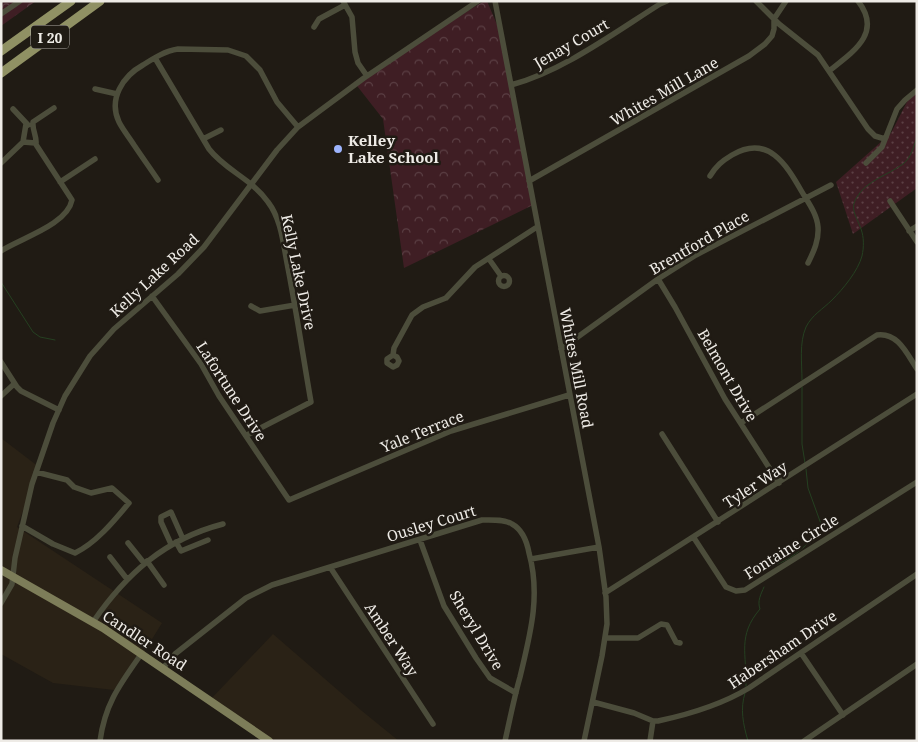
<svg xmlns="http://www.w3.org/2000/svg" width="918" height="742" font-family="'Noto Serif',serif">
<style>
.built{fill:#2a2216}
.forest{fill:url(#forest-crowns)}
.park{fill:url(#park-dots)}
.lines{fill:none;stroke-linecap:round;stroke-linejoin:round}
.stream{stroke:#254021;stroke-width:1}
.minor{stroke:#4c4d3b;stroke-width:5.5}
.major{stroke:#7d7d59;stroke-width:8}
.highway{stroke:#909164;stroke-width:9}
.poi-dot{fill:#9db4fd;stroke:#201b14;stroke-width:2}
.labels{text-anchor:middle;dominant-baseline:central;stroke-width:5;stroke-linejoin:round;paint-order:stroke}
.shield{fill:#201b14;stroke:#b0ada7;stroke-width:1}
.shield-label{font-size:14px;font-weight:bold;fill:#eeebe6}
.street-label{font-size:15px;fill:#eeebe6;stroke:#201b14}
.poi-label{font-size:15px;font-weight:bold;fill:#eeebe6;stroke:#201b14;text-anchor:start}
</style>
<defs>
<pattern id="forest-crowns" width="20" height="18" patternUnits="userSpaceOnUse" patternTransform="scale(1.25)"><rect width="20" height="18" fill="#3f1e24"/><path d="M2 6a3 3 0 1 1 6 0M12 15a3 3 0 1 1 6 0" fill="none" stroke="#5b3f44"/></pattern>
<pattern id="park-dots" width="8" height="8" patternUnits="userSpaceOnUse" patternTransform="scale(1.25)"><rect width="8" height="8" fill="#3f1e24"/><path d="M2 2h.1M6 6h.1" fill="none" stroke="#5b3f44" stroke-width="1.8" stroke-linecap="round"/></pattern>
</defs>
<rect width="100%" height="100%" fill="#201b14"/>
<!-- built -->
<path class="built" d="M1 438 39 467 17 527 162 623 144 652 114 690 53 683 1 654Z
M273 634 362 711 399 741H266L208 702Z"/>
<!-- forest -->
<path class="forest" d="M1 1H36L1 26Z
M484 1H487L504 41 535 204 404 268 383 119 354 82Z"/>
<!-- park -->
<path class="park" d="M917 91V188L853 234 836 182 891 133 910 96Z"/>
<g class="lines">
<!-- stream -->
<path class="stream" d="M1 282 33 332 40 337 55 340
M802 380C802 363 799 343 806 327 812 315 823 309 832 300 843 289 858 271 862 256 864 247 864 237 861 229 857 217 849 209 857 197 866 181 888 175 903 164 911 158 914 146 917 137
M802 387V444L805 463
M769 567C790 561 811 545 821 524L808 488 806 469
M746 686C747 654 737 636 760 609 757 601 761 594 764 587
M745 693C740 709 743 724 748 741"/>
<!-- minor -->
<path class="minor" d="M343 1 352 17 355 52 358 63 367 76
M495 1 599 547 606 597 607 624 602 656 584 741
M756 1 779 24 818 55 868 129 875 136 885 139
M1 14 20 1
M314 27 319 19 345 5
M155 58 209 149C225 170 252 179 268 202 281 219 283 242 287 263 296 309 303 356 311 402L247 435
M829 71C853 52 883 33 858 1
M511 85C563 71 614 33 660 4L667 1
M95 89 117 94
M13 109 28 125
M203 139 221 130
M36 144C37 136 32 130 33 122L54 108
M1 163 23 142 26 124
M866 163 882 147 897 109 905 100 917 90
M710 176C716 166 722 161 732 155 768 134 786 164 802 192 808 202 817 214 818 227 819 240 814 251 808 263
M158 180C150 168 142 157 134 145 129 137 123 130 119 122 108 99 123 76 143 65 154 58 165 51 178 49L228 50 246 56 260 70 277 102 298 127
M529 181 749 56 765 44 772 36 774 29V19L786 1
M60 182 95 159
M890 201 917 242
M909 231 917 226
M1 251C21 238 67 225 72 200L35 143 23 142
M489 259 501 276
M498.5 281a5.5 5.5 0 1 1 11 0a5.5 5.5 0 1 1-11 0Z
M658 279 675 307 725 399 779 483
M152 296 201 364 219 396 289 500 451 431 569 395
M251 306 260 311 295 305
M561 349 658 279 696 255 831 185
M393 355 397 357 399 361 397 365 393 367 387 363V359L393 355 394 348 412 315 423 307 446 298 475 267 537 227
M1 362 17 387 21 391 59 410
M1 396 14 384
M741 423 877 335C898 332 907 354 917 369
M662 434 718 522
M22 526 53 544 75 553C96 543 114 521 129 503L112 488 91 493 74 487 67 480 36 472
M694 538 726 587 736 591 745 590 917 482
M420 540 444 606 476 658 490 678 516 693
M176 542 181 551 208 540
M128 543 144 563
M171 544 161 522V517L171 512 183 539
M110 557 127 579
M531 559 599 547
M147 561 164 585
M330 567 433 724
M605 593 917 394
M1 603 12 584 15 558 32 484 53 423 65 396 90 356 114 329 178 274 204 247 277 150 298 127 364 78 478 1
M93 622C126 574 165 539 223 524
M605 638H638L661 624 667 625 676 642 680 643
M801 653 843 715
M163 668 175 654 246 598 272 585 482 520C491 520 504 519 512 524 523 530 527 542 529 553 541 596 530 635 520 677 514 698 510 719 505 741
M593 702 634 713 653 721H658C691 714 721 705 749 688L917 574
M100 741C105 703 121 683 142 653
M650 741 653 721
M804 741 917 664"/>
<!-- major -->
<path class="major" d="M1 570 103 628 269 741"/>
<!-- highway -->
<path class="highway" d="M1 51 71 1
M1 73 100 1"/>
</g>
<!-- markers -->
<circle class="poi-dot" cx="338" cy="149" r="5"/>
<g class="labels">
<!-- shield labels -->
<rect class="shield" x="31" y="25.5" width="38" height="23" rx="4"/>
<g class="shield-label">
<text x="50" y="37">I 20</text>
</g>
<!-- street labels -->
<g class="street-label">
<text transform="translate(571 43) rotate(-30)">Jenay Court</text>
<text transform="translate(664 91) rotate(-30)">Whites Mill Lane</text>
<text transform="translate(699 242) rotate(-30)">Brentford Place</text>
<text transform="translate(299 272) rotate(78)">Kelly Lake Drive</text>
<text transform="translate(154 275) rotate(-43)">Kelly Lake Road</text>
<text transform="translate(577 368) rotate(79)">Whites Mill Road</text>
<text transform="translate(728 375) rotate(60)">Belmont Drive</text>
<text transform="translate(232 391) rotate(57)">Lafortune Drive</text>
<text transform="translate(422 431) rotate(-22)">Yale Terrace</text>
<text transform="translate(755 484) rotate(-33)">Tyler Way</text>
<text transform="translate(431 523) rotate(-17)">Ousley Court</text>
<text transform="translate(791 546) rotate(-32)">Fontaine Circle</text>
<text transform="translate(477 630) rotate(59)">Sheryl Drive</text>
<text transform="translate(392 639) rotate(57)">Amber Way</text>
<text transform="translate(145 640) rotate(33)">Candler Road</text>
<text transform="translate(782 649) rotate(-34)">Habersham Drive</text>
</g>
<!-- poi labels -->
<g class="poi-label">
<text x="348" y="140">Kelley<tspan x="348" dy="17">Lake School</tspan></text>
</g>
</g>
<!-- border -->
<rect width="918" height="742" fill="none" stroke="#eeebe6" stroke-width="5"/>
</svg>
